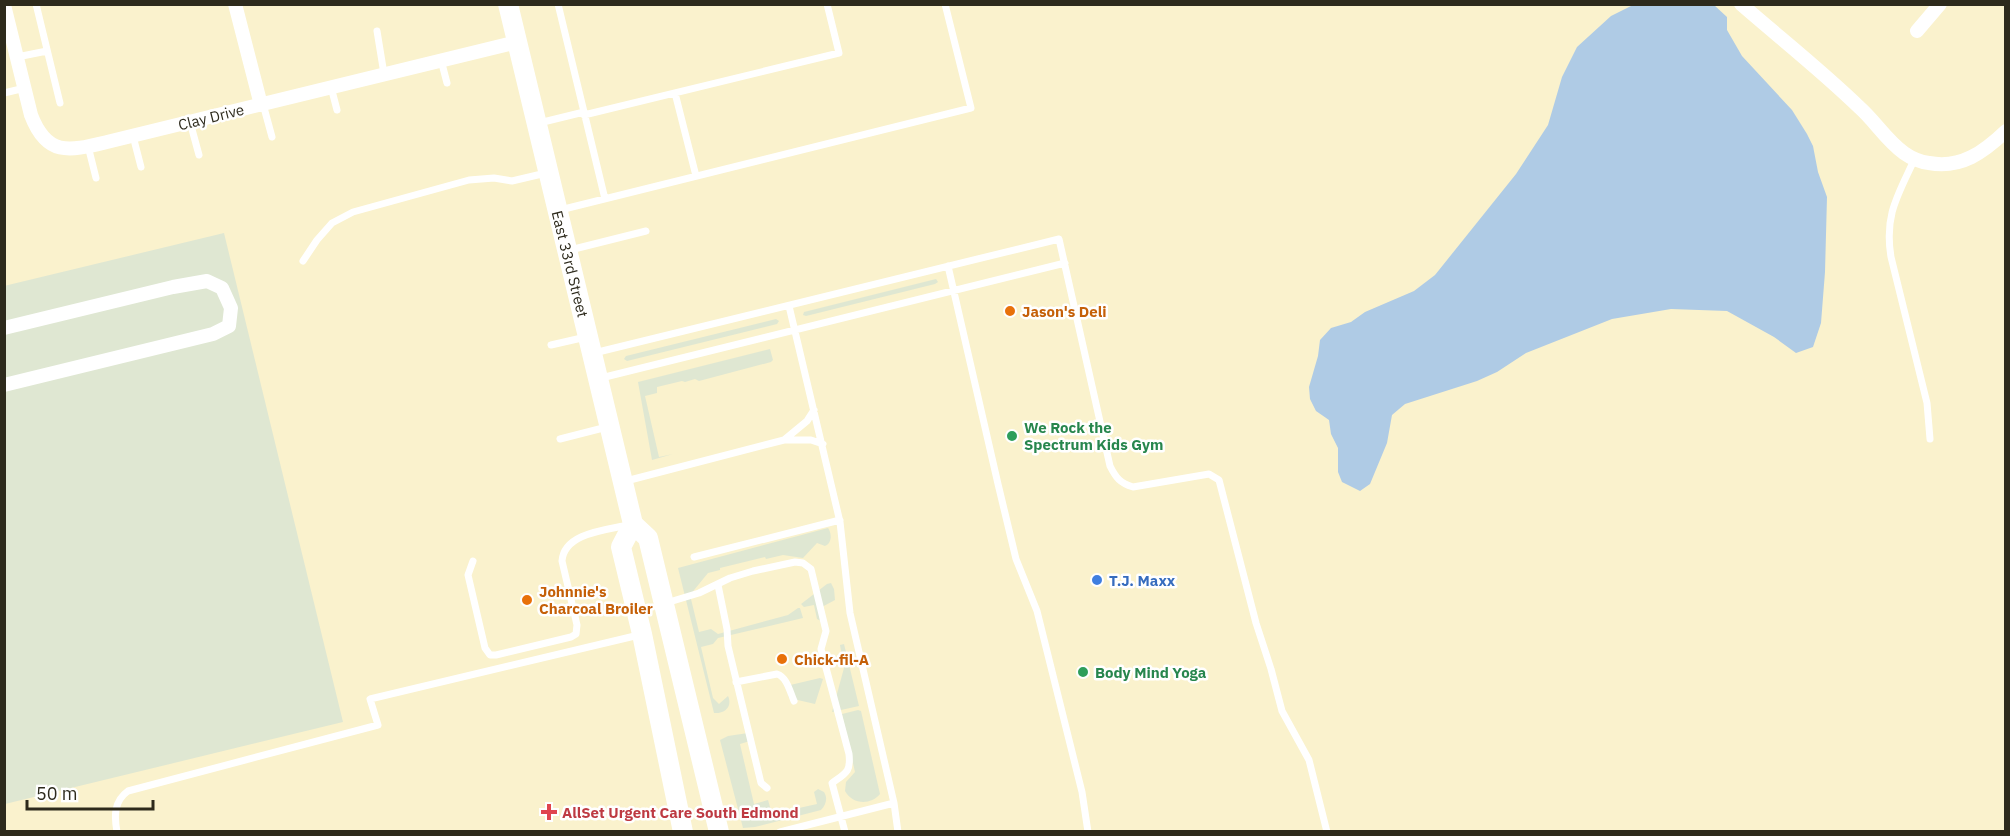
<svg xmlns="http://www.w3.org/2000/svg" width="2010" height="836" font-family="'IBM Plex Sans',sans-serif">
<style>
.green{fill:#dfe7d2}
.water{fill:#afcbe5}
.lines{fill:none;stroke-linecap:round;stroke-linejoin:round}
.service{stroke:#fff;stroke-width:7}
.minor{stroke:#fff;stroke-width:14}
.secondary{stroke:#fff;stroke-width:20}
.food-dot{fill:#e8710a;stroke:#fff;stroke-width:2}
.leisure-dot{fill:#2e9e5b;stroke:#fff;stroke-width:2}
.shop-dot{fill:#3f7fe0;stroke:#fff;stroke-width:2}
.health-dot{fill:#e0444e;stroke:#fff;stroke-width:2}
.labels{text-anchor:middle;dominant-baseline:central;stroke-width:5;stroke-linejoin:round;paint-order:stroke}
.street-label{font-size:15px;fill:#2d2a1c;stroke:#fff}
.food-label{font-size:15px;font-weight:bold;fill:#c56008;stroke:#fff;text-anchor:start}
.leisure-label{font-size:15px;font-weight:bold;fill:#27864d;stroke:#fff;text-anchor:start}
.shop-label{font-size:15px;font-weight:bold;fill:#366cbe;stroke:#fff;text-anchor:start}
.health-label{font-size:15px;font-weight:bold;fill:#be3a42;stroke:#fff;text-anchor:start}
</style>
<rect width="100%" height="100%" fill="#faf2cd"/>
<!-- green -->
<path class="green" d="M224 233 343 722 5 804 4 286Z
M936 279 938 282 935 284 806 316 803 315 804 312Z
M776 319 779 321 777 324 627 361 624 359 626 356Z
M770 349 773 360 771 362 699 381 695 379 685 382 682 381 657 387V393L645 396 659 457 673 454 652 460 638 382Z
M828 528C832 533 832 544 825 546L817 543 803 558 783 555 766 559 765 557 720 568V570L708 573 690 595 699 632 711 629 718 634 788 615 798 608H800L803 618 718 638 713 644 701 647 713 698 719 704 728 696C733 707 724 714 714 713L678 568Z
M831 583 834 589 835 600 820 608 823 622 817 619 814 605 804 607 801 604 827 584Z
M844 644 859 706 832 712 844 668 840 645Z
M820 678 823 679 815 704 789 698 786 686Z
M858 710 861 711 880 794C870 806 852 804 845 791L846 782 855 772 842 714Z
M748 733 750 741 740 744 754 804 768 800 772 814 817 804 814 792 818 789 824 792C828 798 826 805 821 810L755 827 743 828 720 740 728 736Z"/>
<!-- water -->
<path class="water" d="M1633 5H1714L1727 17V30L1742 56 1792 110 1807 134 1813 146 1818 172 1827 197 1825 272 1821 323 1813 347 1796 353 1774 337 1727 311 1671 309 1612 319 1526 353 1497 372 1477 381 1405 404 1392 415 1387 443 1370 484 1360 491 1342 482 1338 472V448L1331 434 1329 420 1316 411 1310 399 1309 387 1318 356 1320 340 1331 328 1351 322 1365 312 1414 291 1435 275 1516 174 1548 125 1562 77 1577 47 1611 16Z"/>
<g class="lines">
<!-- service -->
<path class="service" d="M36 4 60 103
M558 4 605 199
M377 31 384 74
M17 57 47 51
M441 60 447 83
M331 87 337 110
M4 93 25 88
M675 93 696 176
M263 104 272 137
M584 115 839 53 827 4
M190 122 199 155
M539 123 584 112
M133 136 141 167
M88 146 96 178
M1915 158C1898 195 1884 215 1891 257L1927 403 1930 439
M560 210 971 108 945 4
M570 250 646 231
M303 261 317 240 332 223 353 212 469 180 494 178 512 181 546 173
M948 266 998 484 1016 559 1037 611 1082 792 1088 832
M789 306 840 522 850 613 894 803 898 832
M551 345 586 337
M594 353 1059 239 1110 466C1116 478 1120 483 1133 487L1209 474 1219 480 1256 623 1271 669 1282 711 1309 760 1327 832
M601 378 1065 263
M560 439 607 427
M784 440 807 421 814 410
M626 481 784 440H811L823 444
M694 557 840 520
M473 561 468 575 485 648 490 655H496L571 637 576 634 577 625 562 561C564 533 606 530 628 525
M718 585 727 629 728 646 761 783 767 788
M666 603 699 593 730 578 753 571 795 562 803 563 811 569 826 631 821 649 849 754C851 772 846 773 832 783L845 832
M736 682 777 674C787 677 790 692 794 701
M117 832C114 816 114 801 128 791L378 725 370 699 639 635
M780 832 894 803"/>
<!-- minor -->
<path class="minor" d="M235 4 261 105
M1741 4C1780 38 1822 71 1859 107 1875 121 1886 140 1904 153 1911 158 1921 162 1929 163 1961 169 1984 152 2006 131
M4 5 31 115C47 157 69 151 107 142L517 42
M1917 31 1940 4
M4 328 173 287 207 281 222 288 231 308 229 326 213 334 4 385"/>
<!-- secondary -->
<path class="secondary" d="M508 4 633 524 648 538 719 832
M633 524 621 547 642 634 683 832"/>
</g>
<!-- markers -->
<g class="food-dot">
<circle cx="1010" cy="311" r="6"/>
<circle cx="527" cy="600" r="6"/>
<circle cx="782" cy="659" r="6"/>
</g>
<g class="leisure-dot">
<circle cx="1012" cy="436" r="6"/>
<circle cx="1083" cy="672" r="6"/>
</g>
<circle class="shop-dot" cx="1097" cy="580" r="6"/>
<path class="health-dot" d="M546 803h6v6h6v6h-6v6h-6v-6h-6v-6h6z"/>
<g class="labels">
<!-- street labels -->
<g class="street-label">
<text transform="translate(211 117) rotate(-14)">Clay Drive</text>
<text transform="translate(570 264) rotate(76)">East 33rd Street</text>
</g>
<!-- food labels -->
<g class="food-label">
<text x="1022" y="311">Jason's Deli</text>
<text x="539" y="591">Johnnie's<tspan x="539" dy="17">Charcoal Broiler</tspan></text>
<text x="794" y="659">Chick-fil-A</text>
</g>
<!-- leisure labels -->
<g class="leisure-label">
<text x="1024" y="427">We Rock the<tspan x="1024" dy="17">Spectrum Kids Gym</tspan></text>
<text x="1095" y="672">Body Mind Yoga</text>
</g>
<!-- shop labels -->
<g class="shop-label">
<text x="1109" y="580">T.J. Maxx</text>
</g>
<!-- health labels -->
<g class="health-label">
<text x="562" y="812">AllSet Urgent Care South Edmond</text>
</g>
</g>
<!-- border -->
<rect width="2010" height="836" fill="none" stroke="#2d2a1c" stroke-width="12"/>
<!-- scale -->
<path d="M27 800v9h126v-9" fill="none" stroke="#2d2a1c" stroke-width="3"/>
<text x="36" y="800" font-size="18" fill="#2d2a1c" stroke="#ffffff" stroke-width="4.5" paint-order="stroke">50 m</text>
</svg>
